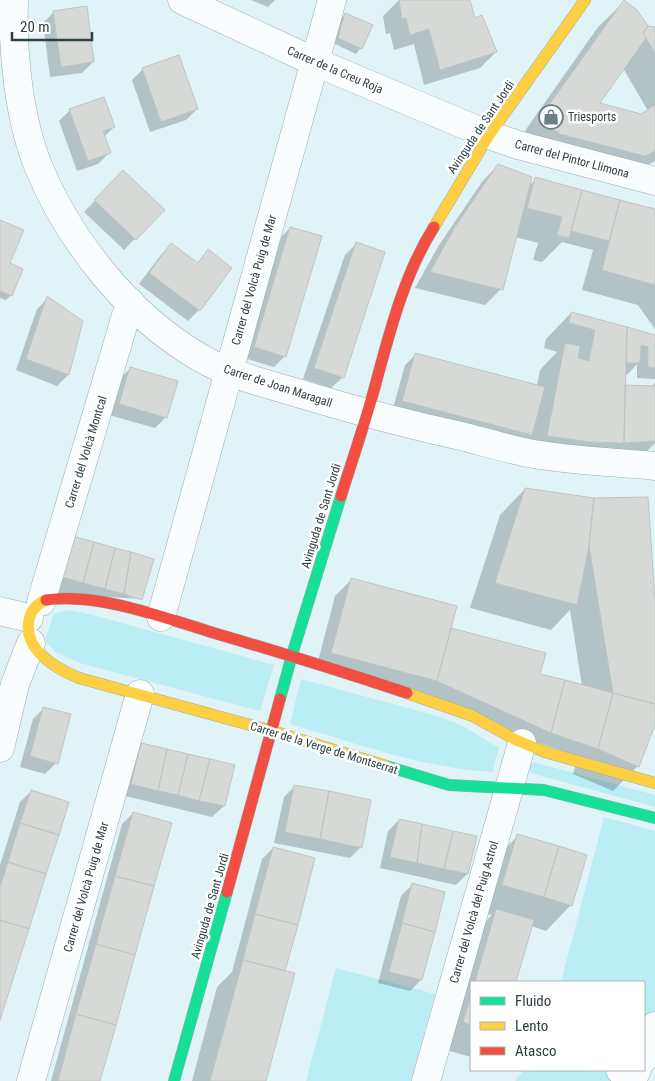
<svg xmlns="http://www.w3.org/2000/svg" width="655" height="1081" font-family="'Roboto Condensed',sans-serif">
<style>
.green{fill:#bbedf5}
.shadow{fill:#0003;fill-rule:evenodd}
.building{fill:#d7d9d7;stroke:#c1c4c1}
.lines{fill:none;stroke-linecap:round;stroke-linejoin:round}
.street-casing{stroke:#9bacae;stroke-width:29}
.fast-casing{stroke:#9bacae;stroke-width:12}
.slow-casing{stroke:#9bacae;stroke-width:12}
.jam-casing{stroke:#9bacae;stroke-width:12}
.street{stroke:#fafdfe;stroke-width:28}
.fast{stroke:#16e098;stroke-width:11}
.slow{stroke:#ffcf43;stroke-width:11}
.jam{stroke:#f24e42;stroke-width:11}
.labels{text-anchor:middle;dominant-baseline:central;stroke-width:5;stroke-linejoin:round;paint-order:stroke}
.street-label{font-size:12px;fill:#2e4043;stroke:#fff}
.poi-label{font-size:12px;fill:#2e4043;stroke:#fff;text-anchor:start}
</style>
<rect width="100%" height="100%" fill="#e0f3f6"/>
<!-- green -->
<path class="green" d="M71 610 93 615 274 665 260 711 80 663 55 652 45 640 54 613Z
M301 679 437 716 461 725 499 748 492 772C422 768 356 743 290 724Z
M529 763H537L655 795V807L531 773 527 768Z
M604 817 655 831V1013L644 1029V982H561Z
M336 968 435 994 411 1081H306Z
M524 1070H618L611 1081H515Z"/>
<!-- shadow -->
<path class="shadow" d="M251 0H275L268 7Z
M399 0H469L474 20 496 52 480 68 424 85 414 44 394 50 390 33 386 34 383 16Z
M624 2 648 27 654 28 655 26V161L619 181 515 145 598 27ZM623 68 648 111 641 115 598 104Z
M54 12 93 62 82 73 50 77 43 23Z
M345 14 361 48 356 54 333 43 340 20Z
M143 69 197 109 186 120 150 132 132 80Z
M70 110 114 127 104 137 109 153 98 164 77 171 59 121Z
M498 165 529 186 536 179 655 210V329L638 305 582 290 593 250 562 242 542 262 533 260 538 243 515 237 501 289 485 305 415 288 439 245 482 182Z
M112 183 163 210 124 250 84 212Z
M0 221 8 264 11 295 6 300 0 298Z
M290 228 285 356 274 367 244 358 279 239Z
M356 244 343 377 331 388 303 379 345 255Z
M171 245 196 264 208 251 231 268 199 310 188 321 139 284 160 256Z
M48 298 81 321 68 375 57 386 16 370 37 309Z
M571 313 655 336V379L637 378V364L628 374H625L624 386 651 387 655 383V443L633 465 392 412 405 365 416 354 537 386 540 370 557 352 544 348 546 339Z
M131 368 166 417 155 428 109 415 119 379Z
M525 489 594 499 655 618V722L638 766 613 791 573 774 578 756 316 669 335 596 351 580 538 675 582 686 570 610 551 630 470 608 500 515Z
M58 554 141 599 46 593Z
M44 708 56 763 45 774 20 767 33 719Z
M141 744 224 806 212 817 121 795 130 755Z
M295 786 361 847 350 858 274 843 284 797Z
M31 791 0 1015V865L20 802Z
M133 813 99 1081H51L122 824Z
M399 820 467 874 456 885 380 868 388 831Z
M518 836 571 905 546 931 531 926 515 982H471V1057L439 1048 471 936 492 915 477 911 492 861Z
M273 848 265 1081H192L217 987 232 972 262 859Z
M412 885 421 980 410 991 378 983 401 896Z"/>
<!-- building -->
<path class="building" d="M399 0H470L475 18 482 15 497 52 440 70 429 29 410 35 406 18 402 19Z
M624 0 637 10 648 26 643 33 646 38 600 103 641 114 655 105V151L645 156 560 134 539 119Z
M87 6 94 62 61 67 53 11Z
M345 13 373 25 362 49 338 38Z
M648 26 655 27V53L643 33Z
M179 55 198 109 161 122 142 68Z
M104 97 115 127 103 131 111 153 88 161 69 109Z
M498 164 532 177 503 290 430 272 455 227Z
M123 170 165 210 136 240 94 200Z
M535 177 582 190 569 238 557 235 562 217 527 208Z
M582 190 620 200 609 241 571 231Z
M620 200 655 209V285L602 270Z
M0 220 24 230 10 263 23 269 12 296 0 291Z
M290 227 322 236 286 357 254 347Z
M356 242 385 252 344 378 314 368Z
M171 243 198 263 208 249 232 268 200 311 149 273Z
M47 296 83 321 69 375 26 359Z
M571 312 627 327 624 443 591 442 547 436 565 343 580 346 578 358 589 361 595 330 569 323Z
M627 327 655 335V368L648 367V347L641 345 640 363H626Z
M415 353 545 387 532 435 402 401Z
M130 367 178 381 167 418 119 404Z
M625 385 655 386V441L624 443Z
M525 488 594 498 589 546 577 605 495 583Z
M648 497 655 600V704L613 693 589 546 594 498Z
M73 536 94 542 83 583 62 577Z
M94 542 115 548 105 589 83 583Z
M115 548 131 552 124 594 105 589Z
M131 552 154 559 142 600 124 594Z
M351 578 457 606 437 681 331 653Z
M451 628 546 653 540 674 565 680 551 733 437 681Z
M565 680 613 693 598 749 551 733Z
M613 693 655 704V725L639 767 598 749Z
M43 707 71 714 58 764 30 756Z
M141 743 167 749 158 791 131 784Z
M167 749 188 754 178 795 158 791Z
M188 754 210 759 199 801 178 795Z
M210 759 235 765 225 806 199 801Z
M294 785 329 791 320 839 285 832Z
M31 790 69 802 59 835 20 823Z
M329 791 371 800 362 848 320 839Z
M133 812 172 823 154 886 115 876Z
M399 819 422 824 417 863 390 857Z
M20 823 59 835 46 874 8 862Z
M422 824 453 831 444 869 417 863Z
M453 831 477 836 468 874 444 869Z
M517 834 559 846 544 897 502 885Z
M559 846 587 855 572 906 544 897Z
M273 847 315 858 298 925 255 914Z
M8 862 46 874 29 929 0 920V887Z
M115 876 154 886 135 955 96 944Z
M412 883 445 892 435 932 402 923Z
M496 909 534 920 516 982H475Z
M255 914 298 925 285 971 243 960Z
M0 920 29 929 0 1020Z
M402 923 435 932 422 980 389 972Z
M96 944 135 955 116 1025 76 1014Z
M243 960 295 973 266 1081H210Z
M471 995V1025L463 1022Z
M76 1014 116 1025 100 1081H58Z"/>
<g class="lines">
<!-- street casing -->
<g class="street-casing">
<path id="street" d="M14 0C12 51 19 120 39 168 70 242 129 316 199 357 231 376 269 384 304 395 357 411 410 425 465 437 488 443 511 450 534 454 574 461 615 462 655 466
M182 0 315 62 489 135 518 145 655 181
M41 602 130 302
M0 611 29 618
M161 617 332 0
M0 748 15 684 31 643
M644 1058 649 1049 644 1045V1042L655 1026
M620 1070 633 1077 637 1070
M31 1081 140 694
M426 1081 522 743"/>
</g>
<!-- fast casing -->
<g class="fast-casing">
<path id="fast" d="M280 699 292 655 341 496
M386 766 449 785 544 790 655 818
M174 1081 227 892"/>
</g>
<!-- slow casing -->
<g class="slow-casing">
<path id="slow" d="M434 227 489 135 585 0
M46 600C38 603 33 608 30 616 20 648 55 668 79 678L272 731 386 766
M407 693 473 716 516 740 545 752 655 783"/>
</g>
<!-- jam casing -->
<g class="jam-casing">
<path id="jam" d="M341 496C352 461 364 426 374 390 389 335 403 276 434 227
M46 600C97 592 165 618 214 633 279 652 343 672 407 693
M227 892 280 699"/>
</g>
<!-- street -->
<use href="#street" class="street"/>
<!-- fast -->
<use href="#fast" class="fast"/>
<!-- slow -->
<use href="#slow" class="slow"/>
<!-- jam -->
<use href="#jam" class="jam"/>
</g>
<!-- icons -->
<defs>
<g id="shop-ring" transform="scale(1.25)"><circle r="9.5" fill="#fff" stroke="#6c7f82" stroke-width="1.5"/><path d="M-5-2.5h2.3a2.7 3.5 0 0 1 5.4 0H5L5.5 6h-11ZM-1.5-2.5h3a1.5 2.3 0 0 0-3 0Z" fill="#6c7f82"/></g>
</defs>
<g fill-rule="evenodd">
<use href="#shop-ring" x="551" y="117"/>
</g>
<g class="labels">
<!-- street labels -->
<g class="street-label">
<text transform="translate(335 70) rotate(23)">Carrer de la Creu Roja</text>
<text transform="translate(481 127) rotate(-56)">Avinguda de Sant Jordi</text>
<text transform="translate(572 159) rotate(15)">Carrer del Pintor Llimona</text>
<text transform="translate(254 280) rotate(-74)">Carrer del Volcà Puig de Mar</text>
<text transform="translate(278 386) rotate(18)">Carrer de Joan Maragall</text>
<text transform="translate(86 452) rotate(-73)">Carrer del Volcà Montcal</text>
<text transform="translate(321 516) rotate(-73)">Avinguda de Sant Jordi</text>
<text transform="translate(324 748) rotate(17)">Carrer de la Verge de Montserrat</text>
<text transform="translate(86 887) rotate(-74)">Carrer del Volcà Puig de Mar</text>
<text transform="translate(210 906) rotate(-74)">Avinguda de Sant Jordi</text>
<text transform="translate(474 912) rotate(-74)">Carrer del Volcà del Puig Astrol</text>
</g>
<!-- poi labels -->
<g class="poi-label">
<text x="568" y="117">Triesports</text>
</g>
</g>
<!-- legend -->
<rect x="470" y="981" width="175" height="90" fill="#ffffff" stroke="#abb3b4"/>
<rect x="480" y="997" width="25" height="8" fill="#16e098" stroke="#abb3b4"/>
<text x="515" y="1006" font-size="15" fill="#2e4043">Fluido</text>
<rect x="480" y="1022" width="25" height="8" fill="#ffcf43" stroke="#abb3b4"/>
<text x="515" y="1031" font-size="15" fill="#2e4043">Lento</text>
<rect x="480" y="1047" width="25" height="8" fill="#f24e42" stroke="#abb3b4"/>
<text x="515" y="1056" font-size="15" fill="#2e4043">Atasco</text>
<!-- scale -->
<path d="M12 32v8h80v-8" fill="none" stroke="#2e4043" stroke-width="2.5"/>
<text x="20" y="32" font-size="15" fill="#2e4043" stroke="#ffffff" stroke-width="4" paint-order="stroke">20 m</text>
</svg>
